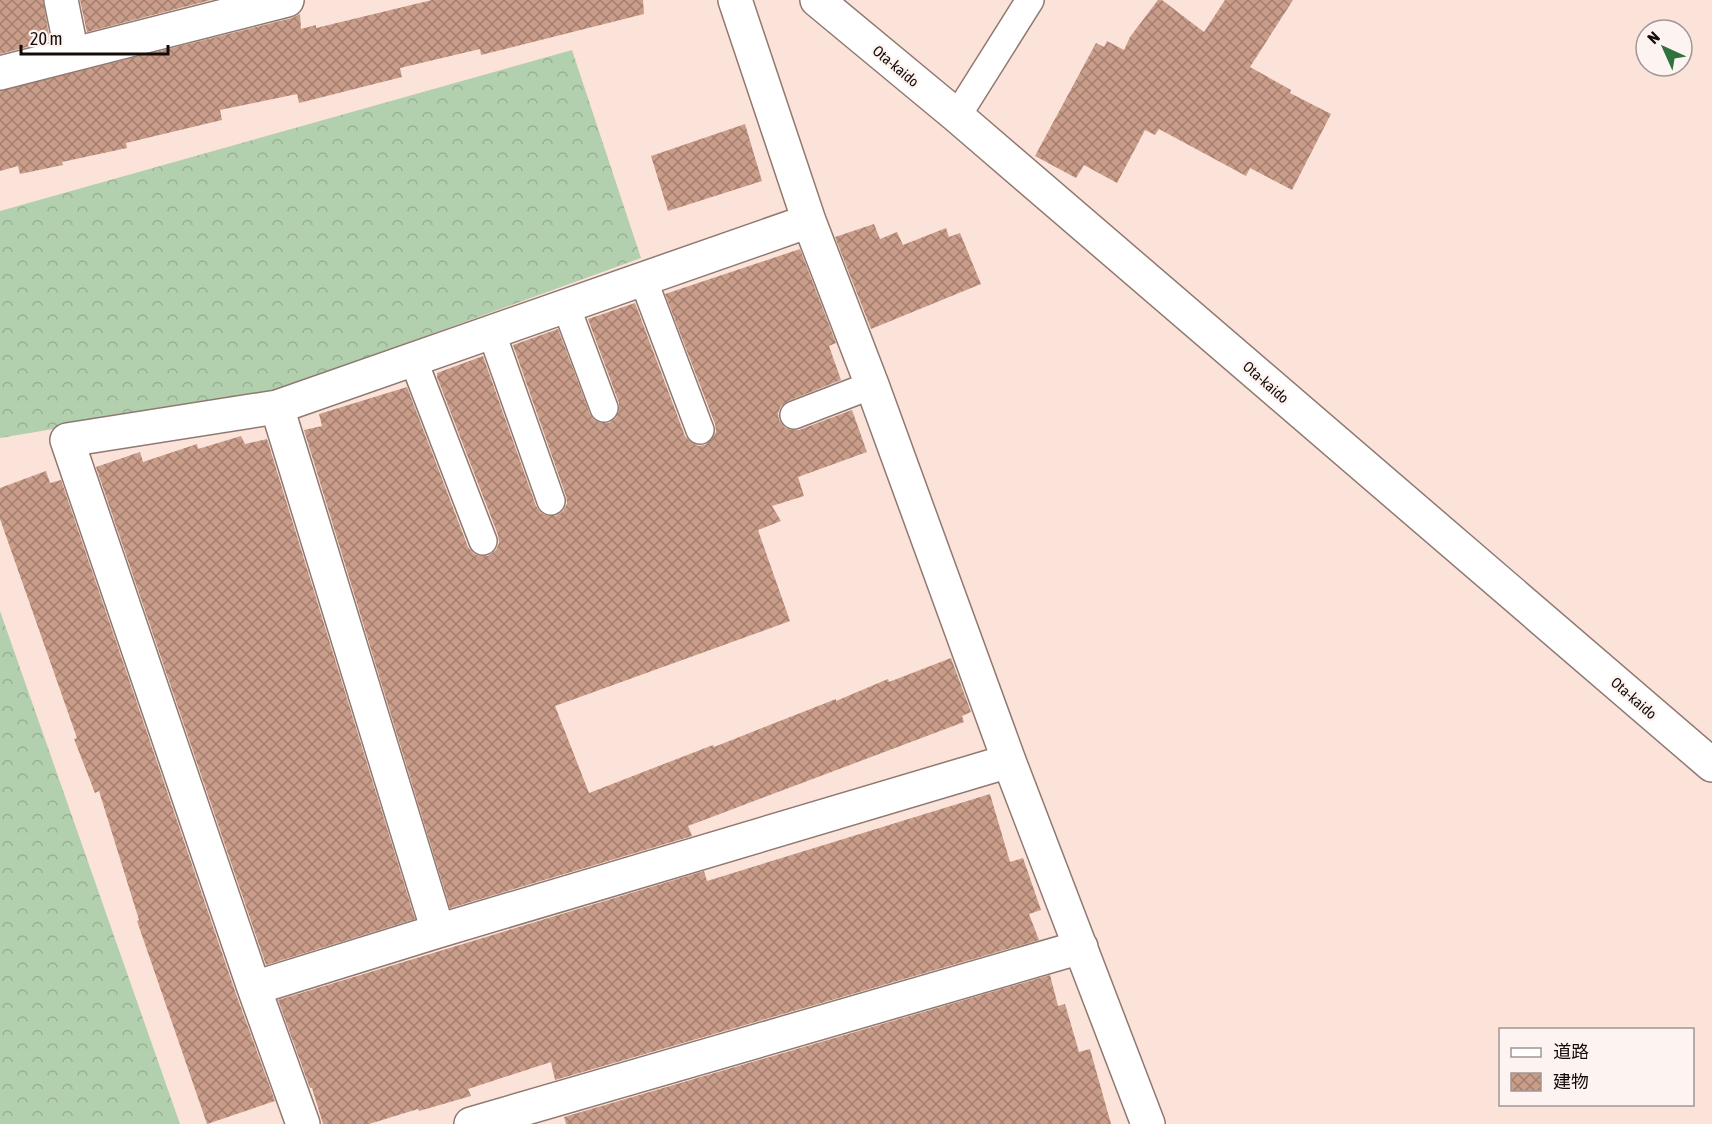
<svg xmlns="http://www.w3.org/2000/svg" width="1712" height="1124" font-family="'Asap Condensed','Noto Sans JP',sans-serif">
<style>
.forest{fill:url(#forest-crowns)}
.building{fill:url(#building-cross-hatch)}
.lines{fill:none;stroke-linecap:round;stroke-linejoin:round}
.service-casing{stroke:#8f7971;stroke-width:30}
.minor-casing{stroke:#8f7971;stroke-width:36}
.service{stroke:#fff;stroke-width:27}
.minor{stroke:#fff;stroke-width:33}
.labels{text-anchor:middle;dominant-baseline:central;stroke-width:5;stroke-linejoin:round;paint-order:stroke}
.street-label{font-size:15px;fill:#140c09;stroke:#fdf3f0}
</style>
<defs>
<pattern id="forest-crowns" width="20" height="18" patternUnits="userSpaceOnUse" patternTransform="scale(1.5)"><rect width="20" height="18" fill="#b2d0ad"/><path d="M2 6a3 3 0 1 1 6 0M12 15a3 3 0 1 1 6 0" fill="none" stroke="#98b194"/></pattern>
<pattern id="building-cross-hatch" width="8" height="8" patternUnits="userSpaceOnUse" patternTransform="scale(1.5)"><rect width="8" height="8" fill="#ca9d8a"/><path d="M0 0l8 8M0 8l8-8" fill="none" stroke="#a37e6f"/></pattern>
</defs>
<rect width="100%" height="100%" fill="#fbe3d9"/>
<!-- forest -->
<path class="forest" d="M572 50 641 258 272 392 0 438V211Z
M0 611 180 1124H0Z"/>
<!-- building -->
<path class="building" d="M0 0H43L50 41 0 54Z
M80 0H211L87 32Z
M432 0H643L644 14 481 55 480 49 400 68 402 77 299 103 297 94 220 110 222 120 126 143 127 148 62 162 63 165 20 174 18 166 0 171V91L292 18 300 14 301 29 316 25V28Z
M1158 0H1162L1204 32 1225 0H1293L1250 67 1291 90 1290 93 1331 114 1292 190 1250 168 1246 176 1159 129 1155 135 1145 130 1117 183 1084 165 1076 178 1035 156 1096 43 1104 47 1107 41 1124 50 1130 37Z
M745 124 762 181 668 211 651 156Z
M874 224 880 239 897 232 903 245 946 228 949 237 960 233 981 284 871 329 835 237Z
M800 249 836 343 829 346 841 380 788 401 781 406 778 413 779 420 785 428 791 430H799L852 410 867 452 798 477 804 496 772 506 781 521 758 530 790 621 555 706 589 793 713 745 714 747 836 699V701L888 679 889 682 951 658 971 712 962 716 964 722 688 826 692 836 450 908 304 430 322 426 319 414 407 387 468 547 474 554 480 556H488L496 550 499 543 498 535 437 377V373L483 356 536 506 541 513 548 516H556L563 511 567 503 566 496 513 345 558 329 590 414 594 420 601 423H609L616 418 619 411V403L588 319 635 303 685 436 691 442 698 446 705 445 712 439 716 432 715 424 665 294Z
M241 436 245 444 267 439 415 919 266 965 96 467 140 452 143 462 197 444 198 449Z
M46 471 50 483 61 480 236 994 275 1101 207 1124 137 921 139 920 99 791 95 793 74 739 77 738 0 519V488Z
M990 794 1010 862 1023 858 1041 910 1029 914 1039 940 555 1080 551 1062 468 1089 471 1096 419 1111 418 1109 369 1124H323L312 1088H310L278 1000 704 871 707 881Z
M1050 975 1058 1006 1065 1004 1079 1052 1090 1049 1111 1124H566L564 1117Z"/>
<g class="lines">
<!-- service casing -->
<g class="service-casing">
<path id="service" d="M957 116 1030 0
M643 279 700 430
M566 306 604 408
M491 331 551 501
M413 359 483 541
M794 415 872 385"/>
</g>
<!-- minor casing -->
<g class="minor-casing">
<path id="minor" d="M61 0 72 54
M735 0 809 221 872 385 1009 761 1148 1124
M817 0 957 116 1712 765
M0 73 287 0
M277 407 809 221
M438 931 277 407 67 440 254 988 438 931 1009 761
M254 988 303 1124
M471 1124 1081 947"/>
</g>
<!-- service -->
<use href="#service" class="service"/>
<!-- minor -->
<use href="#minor" class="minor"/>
</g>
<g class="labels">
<!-- street labels -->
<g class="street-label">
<text transform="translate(896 66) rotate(40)">Ota-kaido</text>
<text transform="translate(1266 382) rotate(41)">Ota-kaido</text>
<text transform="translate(1634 698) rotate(41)">Ota-kaido</text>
</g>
</g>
<!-- legend -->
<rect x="1499" y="1028" width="195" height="78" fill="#fdf3f0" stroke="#a09794" stroke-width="1.5"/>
<rect x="1511" y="1048" width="30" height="9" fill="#ffffff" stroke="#a09794" stroke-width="1.5"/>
<text x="1553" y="1058" font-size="18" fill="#140c09">道路</text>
<rect x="1511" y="1073" width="30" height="18" fill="url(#building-cross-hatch)" stroke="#a09794" stroke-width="1.5"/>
<text x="1553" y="1088" font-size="18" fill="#140c09">建物</text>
<!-- north arrow -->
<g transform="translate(1664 48) rotate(315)"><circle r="28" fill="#fdf3f0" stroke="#a09794" stroke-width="1.5"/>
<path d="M0-4.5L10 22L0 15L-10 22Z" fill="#2e723d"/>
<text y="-9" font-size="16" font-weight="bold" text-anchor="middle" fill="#140c09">N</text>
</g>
<!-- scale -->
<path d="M21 45v9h147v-9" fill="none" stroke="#140c09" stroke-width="3"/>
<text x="30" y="45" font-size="18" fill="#140c09" stroke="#fdf3f0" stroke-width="4.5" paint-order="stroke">20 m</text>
</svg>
